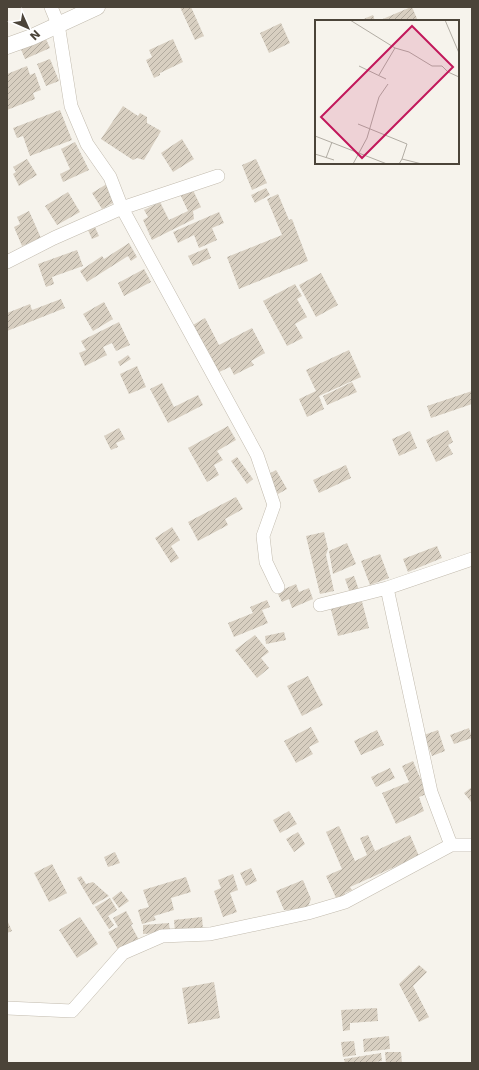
<svg xmlns="http://www.w3.org/2000/svg" width="479" height="1070" font-family="'DejaVu Sans',sans-serif">
<style>
.building{fill:url(#building-hatch)}
.lines{fill:none;stroke-linecap:round;stroke-linejoin:round}
.minor-casing{stroke:#c2bbae;stroke-width:14}
.tertiary-casing{stroke:#c2bbae;stroke-width:17}
.minor{stroke:#fff;stroke-width:13}
.tertiary{stroke:#fff;stroke-width:16}
.inset-road{fill:none;stroke:#b2ada4;stroke-width:1}
.view{fill:#c2185b;fill-opacity:0.15;stroke:#c2185b;stroke-width:2}
.inset-edge{fill:none;stroke:#4b4439;stroke-width:2}
</style>
<defs>
<pattern id="building-hatch" width="6" height="6" patternUnits="userSpaceOnUse"><rect width="6" height="6" fill="#d8cfc1"/><path d="M-1 1l2-2M0 6l6-6M5 7l2-2" fill="none" stroke="#b1aa9e"/></pattern>
</defs>
<rect width="100%" height="100%" fill="#f6f3ec"/>
<!-- building -->
<path class="building" d="M180 7H191L204 36 195 40Z
M411 7H412L418 21H378Z
M373 15 375 21H359Z
M281 23 290 43 269 53 260 33Z
M45 37 50 48 25 59 20 47Z
M173 39 183 62 160 73V75L154 78 146 60 152 57 149 50Z
M50 59 59 81 46 86 37 64Z
M27 66 30 75 35 73 41 90 33 93 35 99 7 110V74Z
M123 106 138 116 140 113 147 117V123L161 131 144 160 137 158 133 160 101 139Z
M60 110 72 140 30 156 23 136 17 138 13 128Z
M182 139 194 159 173 172 161 153Z
M75 142 89 170 63 182 60 174 70 169 61 149Z
M27 159 37 175 19 186 13 174 16 172 13 167Z
M256 159 267 183 252 190 242 165Z
M110 182 120 199 102 209 92 193Z
M192 188 201 207 193 211 194 219 152 240 143 220 148 217 144 210 160 202 169 220 188 211 180 194Z
M266 188 270 195 255 203 251 195Z
M68 192 80 212 57 225 45 206Z
M278 194 289 220 292 219 308 261 239 289 227 257 282 235 267 199Z
M29 211 41 238 22 246 14 227 20 224 17 217Z
M219 212 224 223 212 228 217 240 199 248 194 235 178 243 173 232Z
M94 225 99 236 92 239 87 228Z
M129 243 137 257 131 261 128 256 87 282 80 271 102 256 104 259Z
M207 248 211 258 193 266 188 256Z
M77 250 83 266 52 277 54 284 46 287 38 264Z
M144 269 151 282 124 296 118 283Z
M321 273 338 305 316 317 299 285Z
M295 284 302 296 297 299 307 317 295 324 303 338 287 346 263 301Z
M61 299 65 308 7 331V313L30 304 32 310Z
M104 302 113 319 93 331 83 314Z
M205 318 219 345 252 328 265 353 251 361 254 365 234 375 230 367 217 373 193 325Z
M119 322 130 345 116 351 112 343 103 347 107 355 85 366 79 353 86 350 81 341Z
M349 350 361 377 319 396 324 409 307 417 299 399 316 391 306 370Z
M128 355 131 359 120 366 118 362Z
M137 366 146 387 129 394 120 374Z
M352 382 357 392 327 405 323 396Z
M162 383 174 407 198 395 203 405 168 423 150 389Z
M472 391V404L431 418 427 406Z
M228 426 236 440 217 451 223 460 214 465 219 475 207 482 188 448Z
M119 428 125 439 116 443 118 447 111 450 104 436Z
M448 430 453 442 448 445 453 454 436 462 426 440Z
M410 431 417 448 399 456 392 439Z
M237 457 253 479 247 484 231 461Z
M346 465 351 478 319 493 313 480Z
M276 470 287 489 278 494 267 475Z
M236 497 243 509 225 519 228 525 198 541 188 522Z
M172 527 180 540 171 546 179 558 171 563 155 538Z
M324 532 328 549 326 555 334 591 320 594 306 536Z
M347 543 356 564 333 574 329 551Z
M437 546 442 558 408 572 403 559Z
M380 554 389 578 370 585 361 561Z
M354 576 359 590 350 593 345 579Z
M296 584 299 592 309 588 313 599 292 608 289 599 282 602 277 592Z
M361 598 369 628 338 636 330 606Z
M267 600 270 607 262 610 268 623 234 637 228 623 253 613 250 607Z
M284 632 286 640 266 644 265 636Z
M255 635 269 652 261 658 269 668 257 678 235 650Z
M308 676 323 705 302 716 287 686Z
M311 727 319 742 309 747 313 754 296 763 284 741Z
M469 728 472 738 454 744 450 735Z
M377 730 384 745 361 755 354 741Z
M438 730 445 751 432 756 424 735Z
M413 761 427 794 419 797 424 811 396 824 382 793 409 782 402 766Z
M390 768 395 778 376 787 371 777Z
M472 787V803L464 793Z
M289 811 297 824 280 833 273 820Z
M339 826 355 861 367 855 360 838 368 835 375 851 410 835 419 856 350 887 352 890 345 893V896L337 900 326 876 342 869 326 832Z
M298 832 305 844 294 852 286 839Z
M115 852 120 863 108 867 104 857Z
M52 864 67 893 49 902 34 873Z
M251 868 257 881 246 886 240 873Z
M233 874 238 890 230 893 237 912 223 917 214 891 221 888 218 880Z
M81 876 86 884 93 882 109 896 93 905 77 878Z
M186 877 191 892 171 898 174 910 154 916 156 920 142 924 138 910 149 907 143 890Z
M303 880 311 899 307 909 284 910 276 891Z
M121 891 129 901 119 908 112 898Z
M110 898 117 910 108 916 114 925 109 929 95 907Z
M126 911 133 924 131 925 139 940 119 951 108 932 118 927 113 918Z
M80 917 98 944 77 958 59 930Z
M202 917 203 930 175 932 174 920Z
M7 920 12 931 7 933Z
M169 923 170 932 143 934V925Z
M419 965 427 972 413 986 429 1017 419 1022 399 984Z
M214 982 220 1018 188 1024 182 988Z
M377 1008 378 1021 350 1023V1030L343 1031 341 1010Z
M389 1036 390 1049 364 1052 363 1039Z
M354 1041 356 1055 343 1057 341 1042Z
M385 1052H401L402 1063H386Z
M381 1053 382 1061 368 1063H345L344 1059Z"/>
<g class="lines">
<!-- minor casing -->
<g class="minor-casing">
<path id="minor" d="M51 7 58 24 71 106 87 144 110 177 122 208 257 455 274 505 263 536 266 562 278 587
M7 262 54 238 122 208 218 176
M387 588 431 792 451 845
M320 605 387 588 472 559
M7 1008 72 1011 123 953 162 936 210 934 308 913 345 902 451 845H472"/>
</g>
<!-- tertiary casing -->
<g class="tertiary-casing">
<path id="tertiary" d="M7 46 32 37 97 7"/>
</g>
<!-- minor -->
<use href="#minor" class="minor"/>
<!-- tertiary -->
<use href="#tertiary" class="tertiary"/>
</g>
<!-- overview -->
<g transform="translate(315 20)">
<rect width="144" height="144" fill="#f6f3ec"/>
<path class="inset-road" d="M35 0 80 28 94 32 117 46H127L133 52 144 57M130 0 144 33M44 46 71 59M64 55 80 28M43 104 92 124 87 139M0 116 72 144M0 134 19 140M11 138 17 122M38 144 52 118 64 77 73 64M84 144 87 139 107 144"/>
<path class="view" d="M97 6 138 47 47 138 6 97Z"/>
<rect width="144" height="144" class="inset-edge"/>
</g>
<!-- border -->
<rect width="479" height="1070" fill="none" stroke="#4b4439" stroke-width="16"/>
<!-- north arrow -->
<g transform="translate(28 28) rotate(135)" stroke="#ffffff" stroke-width="3" paint-order="stroke">
<path d="M0-3L7 15L0 10L-7 15Z" fill="#4b4439"/>
<text y="-6" font-size="11" font-weight="bold" text-anchor="middle" fill="#4b4439">N</text>
</g>
</svg>
